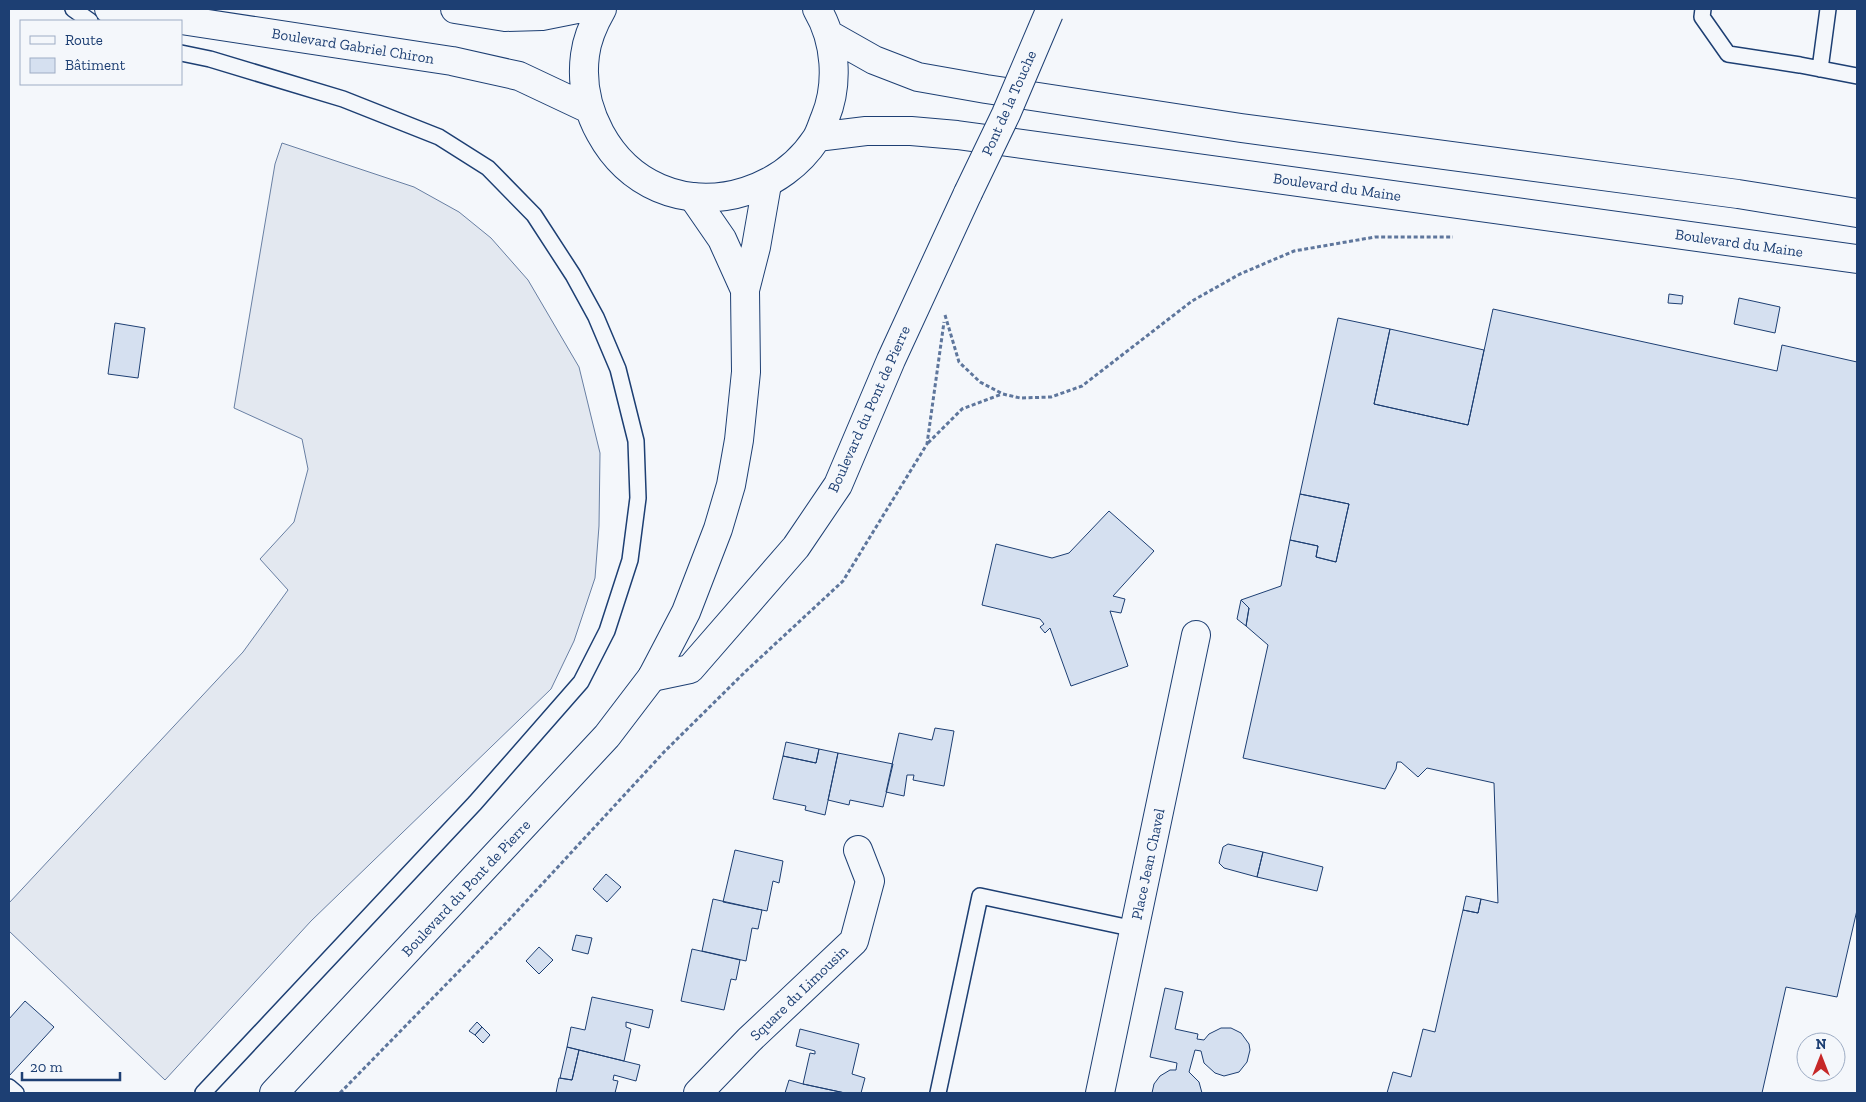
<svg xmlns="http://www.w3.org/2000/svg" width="1866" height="1102" font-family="'Zilla Slab',serif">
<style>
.parking{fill:#e3e8f0;stroke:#687fa3}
.building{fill:#d5e0f0;stroke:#1d3f73}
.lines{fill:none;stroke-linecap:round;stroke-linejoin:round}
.service-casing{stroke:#1d3f73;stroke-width:18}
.minor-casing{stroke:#1d3f73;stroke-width:30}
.secondary-casing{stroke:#1d3f73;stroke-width:30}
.primary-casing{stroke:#1d3f73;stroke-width:30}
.path{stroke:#5e769c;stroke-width:3;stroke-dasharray:4 2.5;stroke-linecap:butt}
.service{stroke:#f4f7fb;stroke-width:15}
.minor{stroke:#f4f7fb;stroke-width:28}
.secondary{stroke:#f4f7fb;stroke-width:28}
.primary{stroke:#f4f7fb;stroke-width:28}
.minor-bridge-casing{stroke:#1d3f73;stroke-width:30;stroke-linecap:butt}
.minor-bridge{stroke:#f4f7fb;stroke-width:28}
.labels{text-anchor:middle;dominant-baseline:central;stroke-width:4;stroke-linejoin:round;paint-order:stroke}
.street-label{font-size:15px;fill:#1d3f73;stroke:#f4f7fb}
</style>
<rect width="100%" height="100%" fill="#f4f7fb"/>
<!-- parking -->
<path class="parking" d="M282 143 414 187 459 212 491 238 528 280 579 367 600 453 599 526 595 578 574 641 551 689 311 921 165 1080 9 931V903L243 652 288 590 260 559 294 522 308 469 302 439 234 408 275 164Z"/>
<!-- building -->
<path class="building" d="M1669 294 1683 296 1682 304 1668 303Z
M1739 298 1780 307 1775 333 1734 324Z
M1493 309 1777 371 1782 345 1857 362V910L1837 997 1786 987 1762 1093H1387L1393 1072 1411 1077 1423 1029 1435 1032 1463 910 1478 913 1481 899 1498 903 1494 783 1427 768 1418 777 1401 762H1397L1396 769 1385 789 1243 758 1268 645 1246 626 1249 608 1241 600 1281 586 1290 540 1318 546 1316 557 1336 562 1349 504 1300 494 1338 318 1390 329 1374 404 1468 425Z
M115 323 145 328 138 378 108 374Z
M1390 329 1484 350 1468 425 1374 404Z
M1300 494 1349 504 1336 562 1316 557 1318 546 1290 540Z
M1109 511 1154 551 1113 596 1125 599 1121 613 1110 611 1128 666 1071 686 1050 628 1045 633 1040 627 1044 624 1040 619 982 605 996 544 1052 558 1069 553Z
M1241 600 1249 608 1246 626 1237 619Z
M935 728 954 731 944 786 913 780 914 775H907L904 796 886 792 899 733 932 740Z
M786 742 819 749 816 763 783 756Z
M819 749 838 753 825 815 805 810 806 806 773 799 783 756 816 763Z
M838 753 893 764 883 807 850 800 849 805 828 800Z
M1228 844 1263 852 1257 877 1224 868 1219 863 1223 847Z
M735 850 783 861 779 883 773 881 767 911 723 902Z
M1263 852 1323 867 1317 891 1257 877Z
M606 874 621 887 607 902 593 889Z
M1466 896 1481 899 1478 913 1463 910Z
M713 899 762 910 758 929 752 928 746 961 702 951Z
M576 935 592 938 588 954 572 950Z
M539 947 553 960 539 974 526 961Z
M692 949 740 960 736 980 731 979 724 1010 681 1001Z
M1165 988 1183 992 1175 1029 1198 1034 1197 1039 1204 1040 1209 1034 1221 1028H1231L1241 1033 1249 1044 1250 1050 1247 1062 1239 1072 1224 1076 1215 1073 1204 1063 1201 1051 1195 1050 1189 1072 1199 1082 1202 1093H1152L1154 1084 1160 1076 1170 1070H1176L1177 1063 1150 1057Z
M592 997 653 1010 649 1028 626 1022V1027L631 1029 624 1061 567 1047 571 1027 585 1030Z
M25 1001 54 1027 9 1076V1019Z
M477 1022 482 1027 475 1035 469 1031Z
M482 1027 490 1035 483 1043 475 1035Z
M800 1029 859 1044 852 1074 865 1078 861 1093H845L803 1084 810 1053 815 1054V1051L796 1046Z
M567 1047 579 1050 572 1080 560 1078Z
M579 1050 640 1065 636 1081 614 1075 613 1080 618 1081 615 1093H556L559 1078 572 1080Z
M789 1080 803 1084 845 1093H785Z"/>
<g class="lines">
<!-- service casing -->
<g class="service-casing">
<path id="service" d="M73 9 90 21
M1703 9 1702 17 1728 54 1800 65 1857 76
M181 53 210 59 343 99 439 137 488 168 534 215 573 275 596 317 618 369 636 441 638 498 630 560 607 631 581 682 475 803 203 1093
M1820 69 1828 9
M9 1087 16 1093
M938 1093 980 896 1135 929"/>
</g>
<!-- minor casing -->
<g class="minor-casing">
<path id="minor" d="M652 677 690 669 796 547 838 485 891 360 968 193
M698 1093 749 1040 854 941 870 881 858 850
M1100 1093 1196 635"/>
</g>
<!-- secondary casing -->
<g class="secondary-casing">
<path id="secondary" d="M693 197 722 239 745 290
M274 1093 607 736 652 677 686 612 718 529 731 485 739 440 746 372 745 290 756 247 767 184"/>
</g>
<!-- primary casing -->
<g class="primary-casing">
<path id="primary" d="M109 9 452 61 519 76 589 109
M455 9 505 17 542 16 577 9
M602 9C594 23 587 38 585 55 578 108 608 166 659 188 715 212 783 189 816 139 820 133 822 125 825 118 839 84 836 41 817 9
M828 34 874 60 918 77 986 89 1241 128 1738 194 1857 213
M817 137 866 131H911L957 135 1857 259"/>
</g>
<!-- path -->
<path class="path" d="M945 315 959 362 980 382 1003 394 1020 398 1051 397 1082 386 1192 301 1240 274 1294 251 1375 237H1453
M928 443 962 409 1002 394
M340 1093 508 921 665 751 746 671 843 581 927 444 944 322"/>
<!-- service -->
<use href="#service" class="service"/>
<!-- minor -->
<use href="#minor" class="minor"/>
<!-- secondary -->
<use href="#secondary" class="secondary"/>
<!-- primary -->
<use href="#primary" class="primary"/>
<!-- minor-bridge casing -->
<g class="minor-bridge-casing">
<path id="minor-bridge" d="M968 193 1006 114 1049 13"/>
</g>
<!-- minor-bridge -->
<use href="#minor-bridge" class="minor-bridge"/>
</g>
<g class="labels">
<!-- street labels -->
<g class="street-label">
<text transform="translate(353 46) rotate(9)">Boulevard Gabriel Chiron</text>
<text transform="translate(1009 103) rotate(-66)">Pont de la Touche</text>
<text transform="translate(1337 187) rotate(8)">Boulevard du Maine</text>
<text transform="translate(1739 243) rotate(8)">Boulevard du Maine</text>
<text transform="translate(869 409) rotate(-66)">Boulevard du Pont de Pierre</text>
<text transform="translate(1148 864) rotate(-78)">Place Jean Chavel</text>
<text transform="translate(466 888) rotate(-47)">Boulevard du Pont de Pierre</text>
<text transform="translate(799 993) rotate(-44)">Square du Limousin</text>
</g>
</g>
<!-- border -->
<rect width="1866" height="1102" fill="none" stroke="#1d3f73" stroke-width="20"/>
<!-- legend -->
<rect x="20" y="20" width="162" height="65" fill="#f4f7fb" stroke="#9eadc5"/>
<rect x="30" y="36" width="25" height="8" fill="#f4f7fb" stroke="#9eadc5"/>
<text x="65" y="45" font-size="15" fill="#1d3f73">Route</text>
<rect x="30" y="58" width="25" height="15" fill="#d5e0f0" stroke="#9eadc5"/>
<text x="65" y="70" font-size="15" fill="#1d3f73">Bâtiment</text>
<!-- north arrow -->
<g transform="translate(1821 1057)"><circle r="24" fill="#f4f7fb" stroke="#9eadc5"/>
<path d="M0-4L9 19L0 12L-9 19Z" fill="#c62828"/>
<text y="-8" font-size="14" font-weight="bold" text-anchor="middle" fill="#1d3f73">N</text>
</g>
<!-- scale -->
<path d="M22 1072v8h98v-8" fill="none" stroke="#1d3f73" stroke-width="2.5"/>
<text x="30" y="1072" font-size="15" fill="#1d3f73" stroke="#f4f7fb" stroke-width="4" paint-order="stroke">20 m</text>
</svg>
